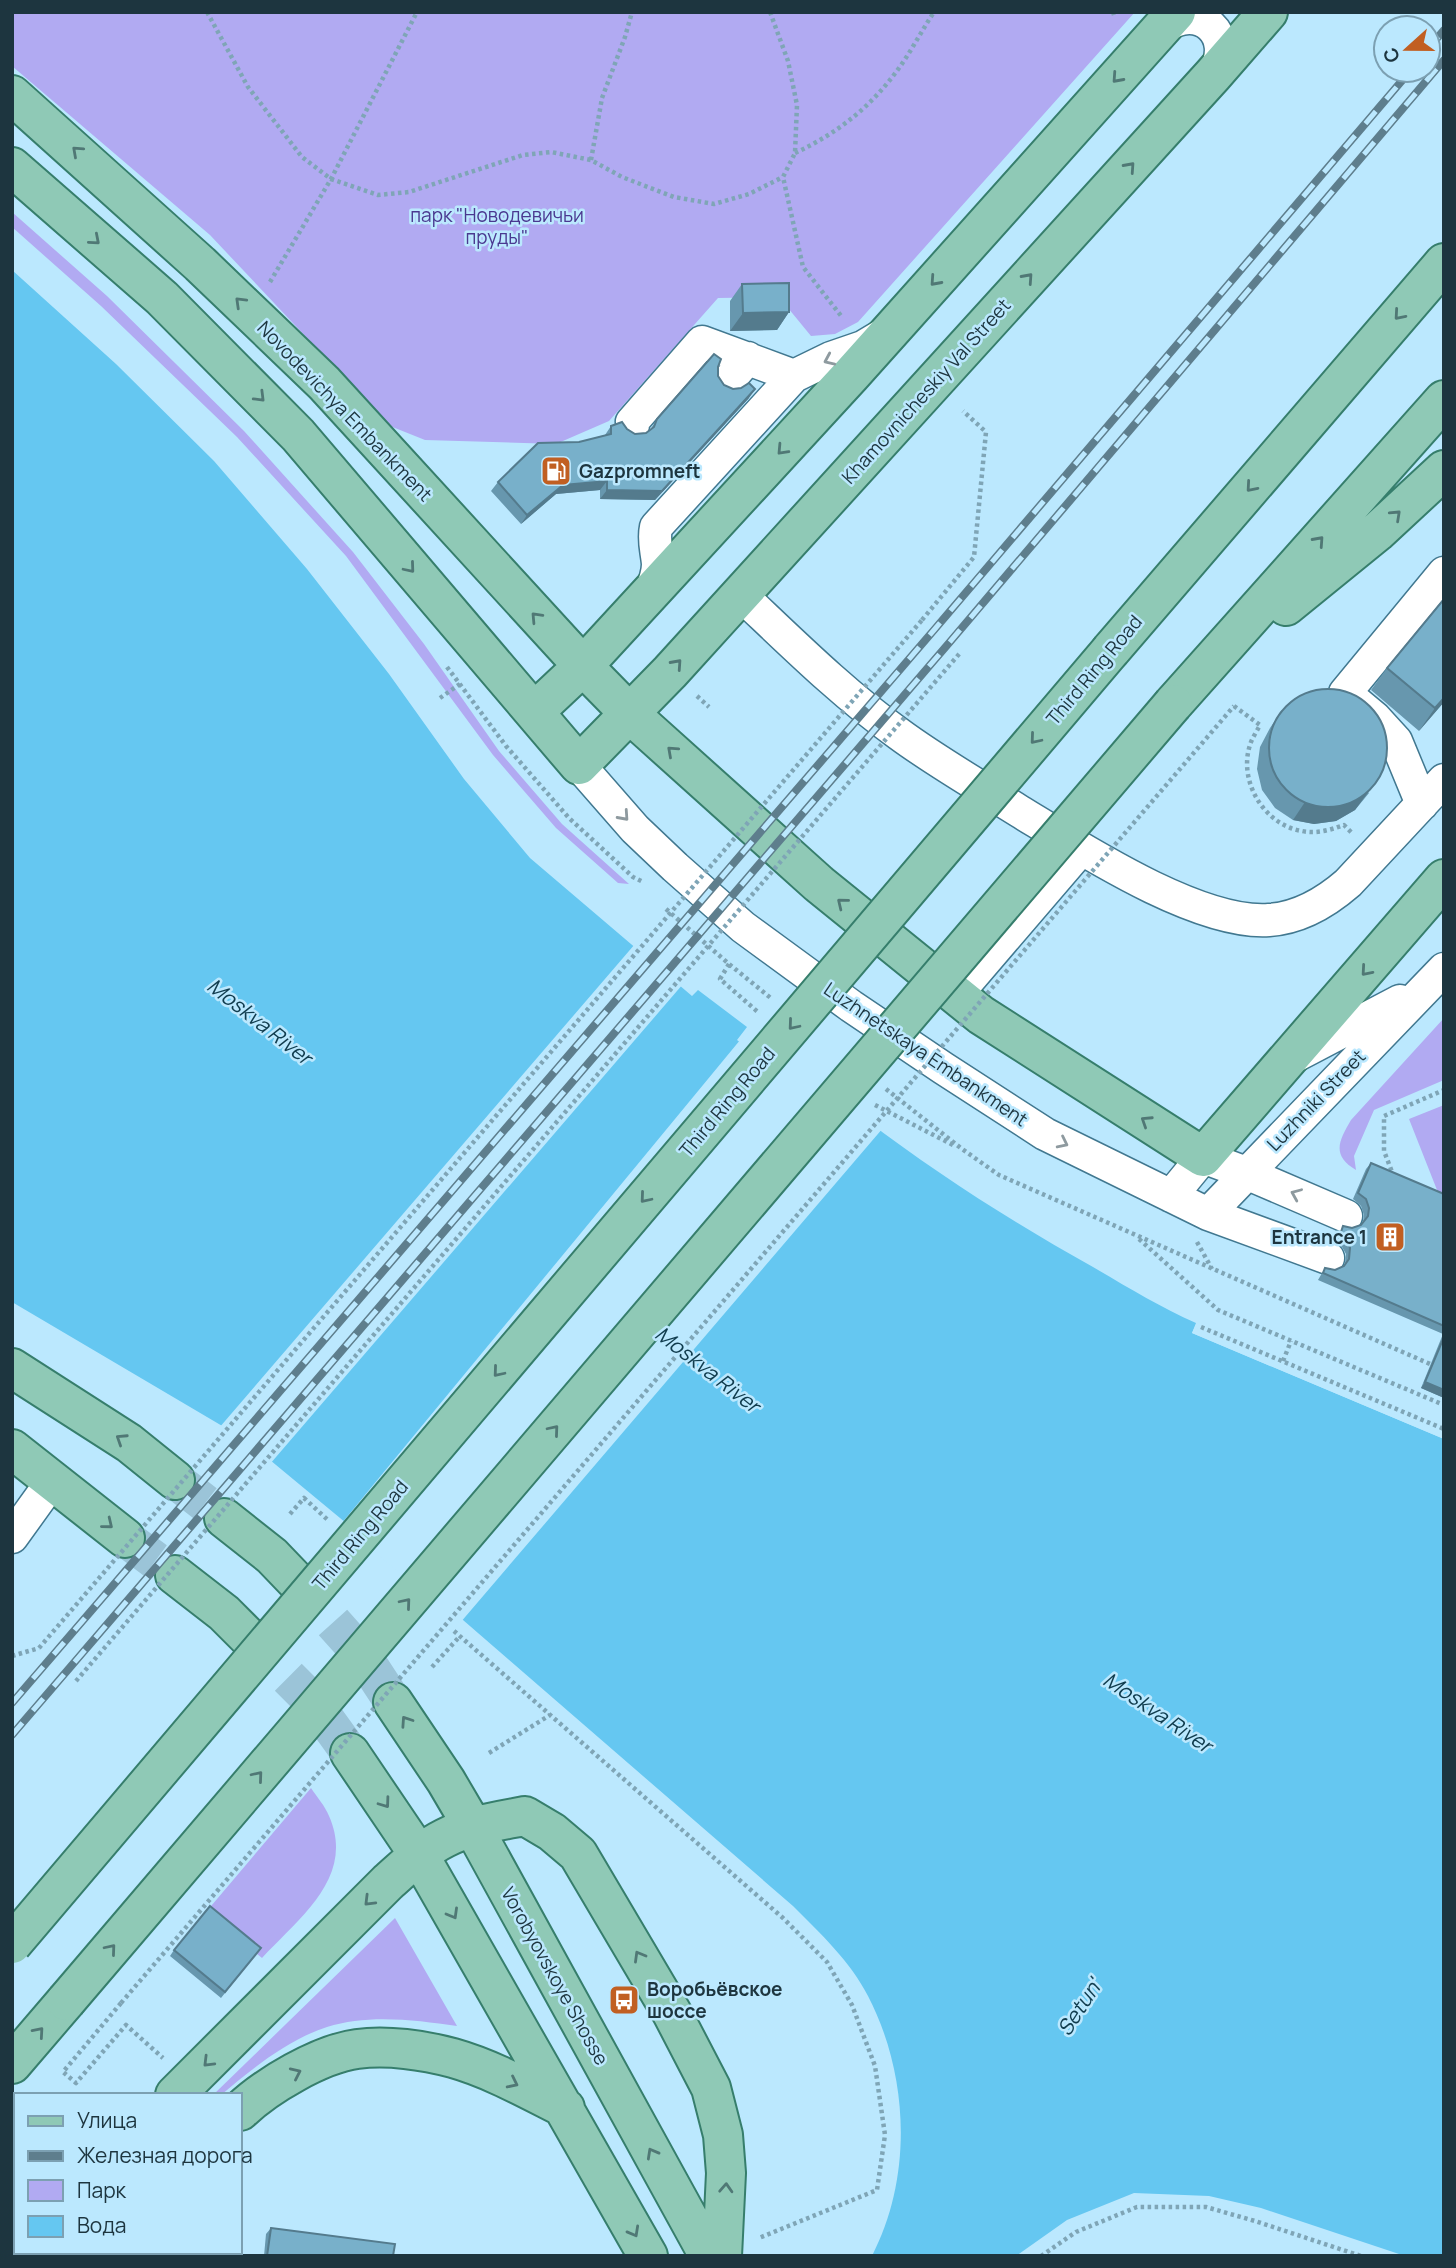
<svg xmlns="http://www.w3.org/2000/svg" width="1456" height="2268" font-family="Manrope,sans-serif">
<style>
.green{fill:#b1aaf2}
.water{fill:#65c7f1}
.pier{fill:#bbe8fe}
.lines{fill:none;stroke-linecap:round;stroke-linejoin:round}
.major-tunnel{stroke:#9bc4d8;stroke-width:38;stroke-dasharray:38 19;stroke-linecap:butt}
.minor-casing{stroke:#417890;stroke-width:35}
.major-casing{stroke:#367e6c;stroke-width:42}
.path{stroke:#7fa5b6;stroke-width:4.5;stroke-dasharray:3.5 3.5;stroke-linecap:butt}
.minor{stroke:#fff;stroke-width:32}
.major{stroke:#8fc9b6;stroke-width:38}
.rail-casing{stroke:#5e7e8d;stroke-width:8}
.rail{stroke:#bbe8fe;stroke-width:5;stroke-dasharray:16;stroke-linecap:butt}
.major-bridge-casing{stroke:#367e6c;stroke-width:42;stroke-linecap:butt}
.path-bridge{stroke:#7fa5b6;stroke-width:4.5;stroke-dasharray:3.5 3.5;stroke-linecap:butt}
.major-bridge{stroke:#8fc9b6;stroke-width:38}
.wall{fill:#6797ae}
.shaded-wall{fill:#547b8d}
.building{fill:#78b0ca;stroke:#547b8d;stroke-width:2}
.oneway{stroke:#507875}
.oneway2{stroke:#8e9a9f}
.labels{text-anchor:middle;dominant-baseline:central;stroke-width:5;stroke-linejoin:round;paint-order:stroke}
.park-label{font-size:19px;fill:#4a3890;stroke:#bbe8fe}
.street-label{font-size:19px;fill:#1d353f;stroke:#bbe8fe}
.poi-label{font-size:19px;font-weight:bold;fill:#1d353f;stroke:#bbe8fe;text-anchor:start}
.water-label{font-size:21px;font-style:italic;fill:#103c4e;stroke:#bbe8fe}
</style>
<rect width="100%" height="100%" fill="#bbe8fe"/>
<!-- green -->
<path class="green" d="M12 12H1135L858 322 835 334 811 336 779 297 718 298 609 421 556 444 425 440 390 426 210 235 12 66Z
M12 212 107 296 244 431 353 552 424 644 499 751 562 824 629 884 618 883 556 828 493 755 346 556 237 437 101 306 12 227Z
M1444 1018V1080L1374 1110 1354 1156 1356 1170C1331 1155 1339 1141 1351 1120Z
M1444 1105V1194L1439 1195 1409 1119Z
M311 1788C317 1797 325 1806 329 1816 356 1877 299 1918 262 1958L206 1912Z
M395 1918 457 2026C415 2020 368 2014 327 2027 287 2040 252 2069 221 2095H213Z"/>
<!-- water -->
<path class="water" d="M12 270 116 364 214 461 307 569 389 674 464 779 530 858 692 996 698 990 747 1027 737 1040 855 1131 865 1119C937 1174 1014 1223 1093 1267 1127 1287 1160 1307 1196 1323L1192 1333 1444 1439V2256H1405L1261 2208 1209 2196 1134 2193 1067 2220 1016 2256H872C913 2177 909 2075 868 1996 850 1961 821 1934 793 1906L463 1620 246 1440 12 1302Z"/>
<!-- pier -->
<path class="pier" d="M635 944 683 984 270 1464 243 1443 219 1428Z
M750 1028 741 1040 854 1127 866 1115 883 1128 460 1623 341 1524Z
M1198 1320 1200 1323 1197 1331 1444 1435V1439L1192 1333Z"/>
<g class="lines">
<!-- major-tunnel -->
<path class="major-tunnel" d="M175 1480 224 1518
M125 1538 175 1575
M295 1580 363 1656 393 1702
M248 1637 314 1703 350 1753"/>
<!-- minor casing -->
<g class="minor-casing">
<path id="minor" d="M1163 28C1199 0 1238 36 1213 75
M729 380 748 358
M633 425 632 422 702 342 794 376
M650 594C654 584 658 575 658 564 657 551 653 541 656 527L794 376 831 358 863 347 883 335
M740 594C791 642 842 693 899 734 937 762 979 786 1019 811 1080 848 1198 925 1269 920 1300 918 1325 903 1348 883L1444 780
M579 765 635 829 675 867 743 927 851 1006 943 1068 1045 1134 1208 1214 1328 1258
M1422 804 1396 741 1375 718 1345 693 1444 573
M955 996 1081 849
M1297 1055 1400 1001
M1171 1196 1203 1157 1246 1173 1346 1216
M1208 1214 1444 969
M12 1537 53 1480"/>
</g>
<!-- major casing -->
<g class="major-casing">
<path id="major" d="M12 95 200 264 324 383 583 666 631 715 819 884 981 1015 1203 1157 1444 879
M12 167 162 298 298 435 579 765 670 672 1213 75 1268 12
M1286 606 1377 532 1444 470
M1111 650 1444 263
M1173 704 1444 400
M534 712 583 666 851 375 1176 12
M12 1368 129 1443 175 1480
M12 1449 125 1538
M224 1518 272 1556 295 1580
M175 1575 224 1613 248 1637
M393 1702 446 1781 473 1827 709 2256
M350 1753 419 1855 648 2256
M12 2064 66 2001
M175 2095 388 1882C406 1866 423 1849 445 1838 470 1825 498 1821 525 1816L552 1832 578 1854 672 2013 711 2088 723 2135 726 2173 722 2256
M240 2111C266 2086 320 2054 357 2049 387 2045 424 2050 453 2058 492 2069 529 2090 565 2108
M14 2256 17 2252
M86 2256 89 2252"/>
</g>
<!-- path -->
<path class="path" d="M207 12 248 87 302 157 331 179 378 195 409 192 523 155 551 152 591 160 622 177 674 197 714 204 749 194 783 177
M770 12 788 61 797 105 795 153 783 177 803 267 842 317
M1113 12 1114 15
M795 153C838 133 872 106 899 68 912 50 922 30 934 12
M591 160 602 98 625 37 632 12
M270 282 331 179 417 12
M922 620 974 557 986 432 963 411
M447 667 506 746 569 818 633 877 643 882
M697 696 709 707
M440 698 460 684
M1234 706 1260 725C1257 731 1252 738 1250 745 1238 781 1264 825 1302 831 1317 834 1330 830 1344 825L1353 834
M666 909 729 964 772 999
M729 964 720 979 759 1013
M886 1089 962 1149 999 1175 1430 1364
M875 1105 955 1146
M1394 1177 1384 1151V1116L1444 1090
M1139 1239 1218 1310 1444 1405
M1197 1242 1212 1269
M1201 1327 1444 1429
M1283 1361 1291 1341
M290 1514 304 1498 329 1521
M454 1631 783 1918 827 1962 852 2005 875 2066 885 2135 877 2190 759 2238
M12 1656 39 1648
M432 1667 460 1636
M489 1753 550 1715
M121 2003 63 2072 76 2083 126 2025 163 2058
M1041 2256 1076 2232 1137 2207H1206L1255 2221 1361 2256"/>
<!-- minor -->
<use href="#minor" class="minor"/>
<!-- major -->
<use href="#major" class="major"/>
<!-- rail casing -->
<g class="rail-casing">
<path id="rail" d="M1428 49 1444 30
M12 1703 934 630 1411 70
M12 1735 949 643 1444 60"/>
</g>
<!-- rail -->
<use href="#rail" class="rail"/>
<!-- major-bridge casing -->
<g class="major-bridge-casing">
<path id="major-bridge" d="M12 1944 1111 650
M66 2001 1173 704"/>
</g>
<!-- path-bridge -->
<path class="path-bridge" d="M39 1648 922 620
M76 1681 960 653
M121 2003 1234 706"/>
<!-- major-bridge -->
<use href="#major-bridge" class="major-bridge"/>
</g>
<!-- wall -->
<path class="wall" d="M742 284 789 312 777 330 730 331V301Z
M718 367V376L724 385 749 398 655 500 600 499V490L556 494 521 524 491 491 498 482 579 442 605 435 611 426 627 429 635 434 646 433 650 430 657 419Z
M1444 599V702L1419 731 1371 690 1387 668Z
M1282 710 1369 793 1355 810 1336 821 1314 824 1293 820 1275 808 1262 790 1257 769 1260 747 1270 728Z
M1371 1163 1444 1194V1398L1421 1388 1443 1334 1318 1280 1325 1268 1335 1270 1344 1266 1345 1264 1346 1254 1342 1247 1335 1241 1343 1226 1352 1228 1361 1225 1363 1222 1364 1215 1361 1206 1353 1199 1366 1169Z
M261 1948 221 1998 170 1956 174 1950Z
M271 2228 393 2256H264L266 2234Z"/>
<!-- shaded-wall -->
<path class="shaded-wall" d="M789 312 777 330 730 331 743 313Z
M755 389 749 398 655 500 600 499 607 490Z
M607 481 600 490 556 494 521 524 527 515 563 485Z
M1444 698V702L1419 731 1435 708Z
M1381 775 1355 810 1336 821 1314 824 1293 820 1305 802Z
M1425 1382 1444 1390V1398L1421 1388Z"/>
<!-- building -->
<path class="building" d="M789 283V312L743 313 742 284Z
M714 354 721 359 718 367V376L724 385 733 389 741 388 749 383 755 389 662 491 607 490V481L563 485 527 515 498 482 538 443 579 442 611 434V426L622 422 627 429 635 434 646 433 654 427 657 419Z
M1444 599V698L1435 708 1387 668Z
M1269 748a59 59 0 1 1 118 0a59 59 0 1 1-118 0Z
M1371 1163 1444 1194V1326L1323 1273 1325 1268 1335 1270 1344 1266 1349 1259 1350 1248 1347 1240 1340 1235 1343 1226 1352 1228 1361 1225 1368 1216 1369 1208 1366 1199 1358 1193Z
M1444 1337V1390L1425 1382Z
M210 1906 261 1948 225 1992 174 1950Z
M271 2228 395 2244 393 2256H267Z"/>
<!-- one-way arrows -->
<defs><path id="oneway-chevron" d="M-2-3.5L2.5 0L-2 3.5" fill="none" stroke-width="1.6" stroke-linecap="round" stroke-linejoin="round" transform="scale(1.75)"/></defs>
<g class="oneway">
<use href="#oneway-chevron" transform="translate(1117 78) rotate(132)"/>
<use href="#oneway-chevron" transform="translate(77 151) rotate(-138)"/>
<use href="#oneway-chevron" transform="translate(1130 167) rotate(-48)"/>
<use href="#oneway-chevron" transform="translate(95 240) rotate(41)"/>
<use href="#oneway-chevron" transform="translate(1028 278) rotate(-48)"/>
<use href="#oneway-chevron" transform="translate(935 281) rotate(132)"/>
<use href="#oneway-chevron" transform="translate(240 302) rotate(-136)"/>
<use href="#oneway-chevron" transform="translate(1399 315) rotate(131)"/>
<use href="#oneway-chevron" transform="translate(260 397) rotate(45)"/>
<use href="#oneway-chevron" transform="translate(782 450) rotate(133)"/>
<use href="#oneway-chevron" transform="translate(1251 487) rotate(131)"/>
<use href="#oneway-chevron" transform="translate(1396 515) rotate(-43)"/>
<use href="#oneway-chevron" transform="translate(1319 541) rotate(-48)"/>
<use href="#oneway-chevron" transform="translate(410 568) rotate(50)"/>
<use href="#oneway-chevron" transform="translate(536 617) rotate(-133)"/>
<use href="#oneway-chevron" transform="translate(677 664) rotate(-48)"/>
<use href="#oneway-chevron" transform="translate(1035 739) rotate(130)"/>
<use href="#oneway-chevron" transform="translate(672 751) rotate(-138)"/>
<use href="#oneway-chevron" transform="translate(842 903) rotate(-141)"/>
<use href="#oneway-chevron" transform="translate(1366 971) rotate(131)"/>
<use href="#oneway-chevron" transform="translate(793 1025) rotate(130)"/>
<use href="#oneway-chevron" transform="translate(1146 1121) rotate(-147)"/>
<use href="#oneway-chevron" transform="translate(645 1198) rotate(130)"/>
<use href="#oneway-chevron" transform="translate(498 1372) rotate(130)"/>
<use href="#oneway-chevron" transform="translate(554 1430) rotate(-50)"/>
<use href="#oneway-chevron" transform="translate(121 1439) rotate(-147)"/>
<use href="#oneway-chevron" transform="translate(108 1524) rotate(39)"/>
<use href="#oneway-chevron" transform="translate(406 1603) rotate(-50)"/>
<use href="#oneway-chevron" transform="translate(406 1721) rotate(-124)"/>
<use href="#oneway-chevron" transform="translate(258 1776) rotate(-50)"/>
<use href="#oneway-chevron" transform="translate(385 1803) rotate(54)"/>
<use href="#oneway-chevron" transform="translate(369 1901) rotate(135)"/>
<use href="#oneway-chevron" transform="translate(453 1914) rotate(60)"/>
<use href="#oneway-chevron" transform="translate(111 1949) rotate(-50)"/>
<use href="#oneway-chevron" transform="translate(639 1956) rotate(-120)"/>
<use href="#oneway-chevron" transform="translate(39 2032) rotate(-49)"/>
<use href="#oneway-chevron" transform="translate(208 2062) rotate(135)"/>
<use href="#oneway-chevron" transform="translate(296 2073) rotate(-25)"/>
<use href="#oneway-chevron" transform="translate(513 2083) rotate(26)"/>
<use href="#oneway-chevron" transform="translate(652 2153) rotate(-119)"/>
<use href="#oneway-chevron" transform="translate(726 2188) rotate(-87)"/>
<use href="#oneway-chevron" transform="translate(634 2232) rotate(61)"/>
</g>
<g class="oneway2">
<use href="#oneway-chevron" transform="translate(829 360) rotate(156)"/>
<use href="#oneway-chevron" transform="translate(624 816) rotate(48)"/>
<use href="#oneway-chevron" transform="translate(1063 1143) rotate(26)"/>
<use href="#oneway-chevron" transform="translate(1296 1194) rotate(-157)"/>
</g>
<!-- icons -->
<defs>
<g id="fuel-square" transform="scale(1.575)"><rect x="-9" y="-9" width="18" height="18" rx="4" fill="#c15f22" stroke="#bbe8fe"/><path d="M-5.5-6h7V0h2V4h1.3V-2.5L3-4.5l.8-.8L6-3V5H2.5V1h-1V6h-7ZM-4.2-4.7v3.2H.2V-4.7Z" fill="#fff"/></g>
<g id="building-square" transform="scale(1.575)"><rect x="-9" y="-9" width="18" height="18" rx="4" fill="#c15f22" stroke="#bbe8fe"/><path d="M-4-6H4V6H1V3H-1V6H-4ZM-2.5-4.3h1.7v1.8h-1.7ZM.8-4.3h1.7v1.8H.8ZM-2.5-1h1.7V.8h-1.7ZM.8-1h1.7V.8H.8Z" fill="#fff"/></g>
<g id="bus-square" transform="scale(1.575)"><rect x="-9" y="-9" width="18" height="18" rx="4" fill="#c15f22" stroke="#bbe8fe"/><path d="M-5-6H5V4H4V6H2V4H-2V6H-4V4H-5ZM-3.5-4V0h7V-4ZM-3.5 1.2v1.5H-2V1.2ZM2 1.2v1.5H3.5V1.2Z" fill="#fff"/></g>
</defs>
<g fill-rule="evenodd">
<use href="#fuel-square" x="556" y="471"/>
<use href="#building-square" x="1390" y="1237"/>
<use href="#bus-square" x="624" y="2000"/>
</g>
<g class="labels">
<!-- park labels -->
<g class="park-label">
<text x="497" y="215">парк "Новодевичьи<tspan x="497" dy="22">пруды"</tspan></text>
</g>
<!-- street labels -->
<g class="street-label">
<text transform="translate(926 391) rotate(-48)">Khamovnicheskiy Val Street</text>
<text transform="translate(345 411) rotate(46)">Novodevichya Embankment</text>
<text transform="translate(1094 670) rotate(-50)">Third Ring Road</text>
<text transform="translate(926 1054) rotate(34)">Luzhnetskaya Embankment</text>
<text transform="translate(1316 1100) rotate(-46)">Luzhniki Street</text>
<text transform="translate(727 1102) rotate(-50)">Third Ring Road</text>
<text transform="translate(360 1535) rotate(-50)">Third Ring Road</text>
<text transform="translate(555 1976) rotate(61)">Vorobyovskoye Shosse</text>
</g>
<!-- poi labels -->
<g class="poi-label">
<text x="579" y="471">Gazpromneft</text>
<text x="1367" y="1237" text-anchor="end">Entrance 1</text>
<text x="647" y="1989">Воробьёвское<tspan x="647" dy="22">шоссе</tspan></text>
</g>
<!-- water labels -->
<g class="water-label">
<text transform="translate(260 1021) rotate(38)">Moskva River</text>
<text transform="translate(708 1369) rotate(38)">Moskva River</text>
<text transform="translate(1158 1712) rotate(34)">Moskva River</text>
<text transform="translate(1079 2007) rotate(-57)">Setun'</text>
</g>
</g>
<!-- border -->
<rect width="1456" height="2268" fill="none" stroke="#1d353f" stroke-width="28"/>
<!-- legend -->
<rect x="14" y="2093" width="228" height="161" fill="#bbe8fe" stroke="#7ca0b2" stroke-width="2"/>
<rect x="28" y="2116" width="35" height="10" fill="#8fc9b6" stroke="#7ca0b2" stroke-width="2"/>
<text x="77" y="2128" font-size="21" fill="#1d353f">Улица</text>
<rect x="28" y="2151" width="35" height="10" fill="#5e7e8d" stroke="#7ca0b2" stroke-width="2"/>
<text x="77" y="2163" font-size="21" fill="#1d353f">Железная дорога</text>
<rect x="28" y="2180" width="35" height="21" fill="#b1aaf2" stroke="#7ca0b2" stroke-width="2"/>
<text x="77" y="2198" font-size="21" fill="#1d353f">Парк</text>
<rect x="28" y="2216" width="35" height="21" fill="#65c7f1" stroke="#7ca0b2" stroke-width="2"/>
<text x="77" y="2233" font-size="21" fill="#1d353f">Вода</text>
<!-- north arrow -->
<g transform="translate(1407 49) rotate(249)"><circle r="33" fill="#bbe8fe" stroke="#7ca0b2" stroke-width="2"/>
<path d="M0-5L12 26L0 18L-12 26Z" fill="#c15f22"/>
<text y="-10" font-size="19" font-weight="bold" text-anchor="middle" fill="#1d353f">С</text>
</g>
</svg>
